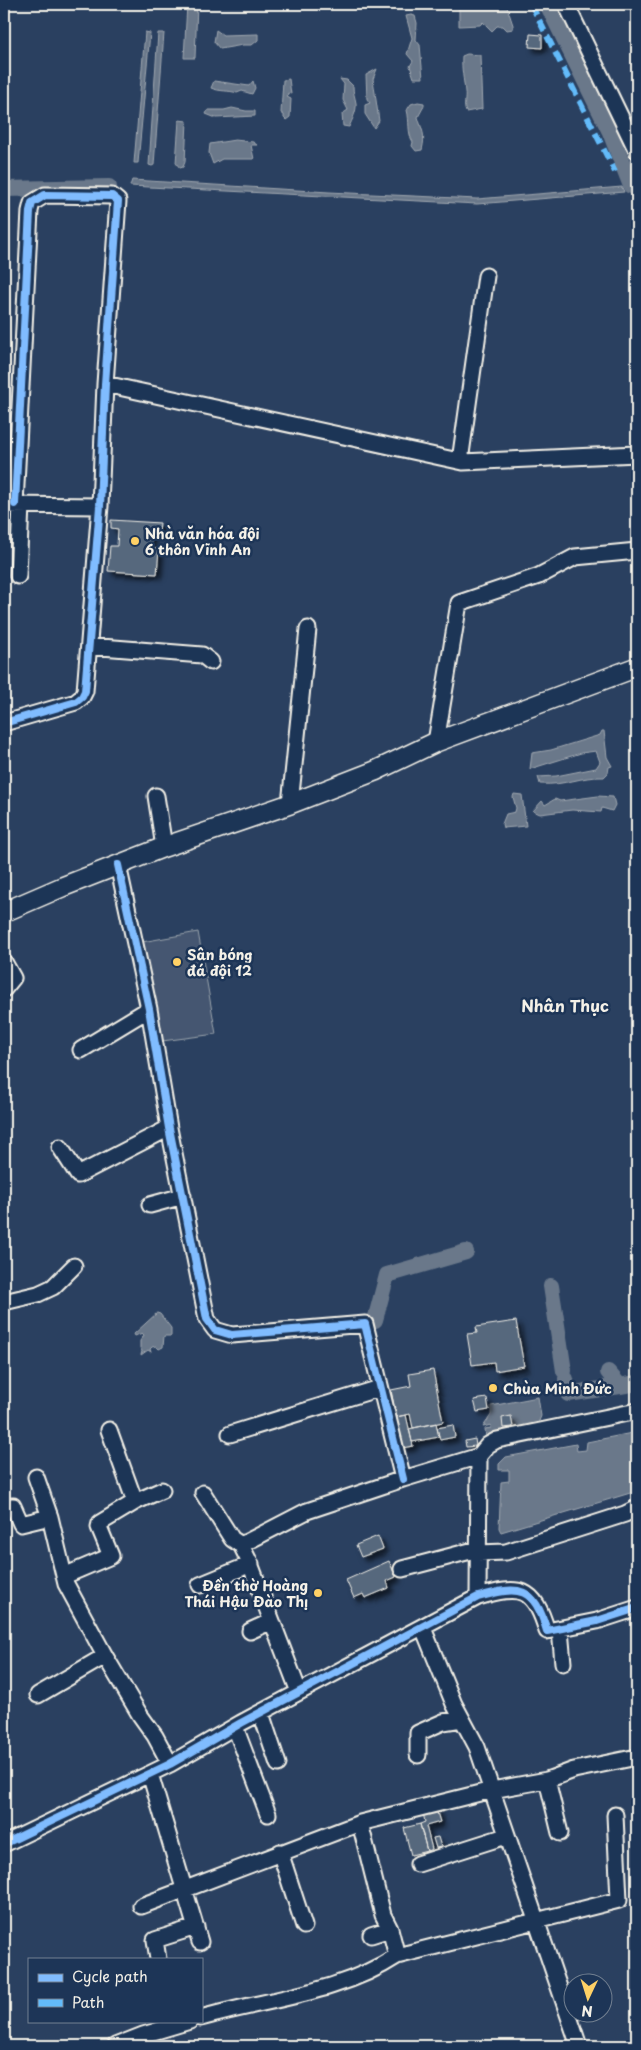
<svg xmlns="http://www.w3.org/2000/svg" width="641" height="2050" font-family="'Playpen Sans',sans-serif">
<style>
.green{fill:#445771;stroke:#9ca4ac}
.water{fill:#6a788a;stroke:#a1a8b0}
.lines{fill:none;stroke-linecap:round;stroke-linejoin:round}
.canal{stroke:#6a788a;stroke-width:16}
.building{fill:#56677d;stroke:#f4f1e8;filter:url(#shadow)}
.minor-casing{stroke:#f4f1e8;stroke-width:19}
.tertiary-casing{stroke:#f4f1e8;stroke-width:22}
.minor{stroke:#1d3557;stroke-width:15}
.tertiary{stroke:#1d3557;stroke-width:19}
.quiet{stroke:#63bbfa;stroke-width:6;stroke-dasharray:12 6;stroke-linecap:butt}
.cycleway-casing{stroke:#1d3557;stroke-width:11}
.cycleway{stroke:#80bcff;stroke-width:8}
.poi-dot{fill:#ffd166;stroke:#1d3557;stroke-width:2}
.labels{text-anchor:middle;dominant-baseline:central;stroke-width:5;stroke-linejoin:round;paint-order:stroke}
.poi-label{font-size:14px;font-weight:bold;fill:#f4f1e8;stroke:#1d3557;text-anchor:start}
.quarter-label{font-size:16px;font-weight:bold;fill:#f4f1e8;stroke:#1d3557}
</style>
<defs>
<filter id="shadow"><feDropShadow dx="4.5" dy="4.5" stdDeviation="2.5" flood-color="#0009"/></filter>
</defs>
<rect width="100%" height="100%" fill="#2a4060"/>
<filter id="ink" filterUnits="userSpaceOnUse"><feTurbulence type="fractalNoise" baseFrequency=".02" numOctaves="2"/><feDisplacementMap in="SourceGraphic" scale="10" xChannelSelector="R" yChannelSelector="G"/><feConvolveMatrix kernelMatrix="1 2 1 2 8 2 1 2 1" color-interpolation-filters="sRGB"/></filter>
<g filter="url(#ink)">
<!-- green -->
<path class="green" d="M198 932 216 1034 162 1041 142 942Z"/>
<!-- water -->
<path class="water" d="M187 4H197L195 58H184Z
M459 4H506L513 25V29L507 30 503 26H497L492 31 483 22 480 25 459 26Z
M411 15 415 16 417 23 416 40 420 45 423 78H414L410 66 413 61 407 54 412 38 406 16Z
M216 30 223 35 258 34V40L252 45H243L220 49 214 42Z
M145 32 150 33 138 163H134Z
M158 33H164L154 165 152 166 149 165Z
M467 54 480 55 482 109 466 112C463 106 466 99 465 92 464 80 461 69 462 56Z
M377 69 373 79 379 121 374 128 365 114V105L370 103 367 99 366 75Z
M289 79 291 94 288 93 287 97 291 99 290 117 286 120 284 118V115L281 113 283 80Z
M340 79 347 80 353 86C353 93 355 97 356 103 357 111 352 120 349 127L343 126 342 114 348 110 343 100 344 84Z
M214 81 249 86 253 81 255 88 252 94 242 91 237 93C229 90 220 92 211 88Z
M418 102 424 103V106L418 117C422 131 426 134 422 150L416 151 412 146 413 142C407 133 410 121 407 110L411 104Z
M232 108 246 111H255V116L216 118 206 114 208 110H224Z
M179 120 187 121 185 162 183 167 180 168 176 163Z
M235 140 253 142 257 145H251L254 159H222L213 164 209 153 210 144Z
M132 180 329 192 477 199 622 187 624 192 477 204 130 186Z
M602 731H604L607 757 612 766 609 767 608 773 604 777C580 776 566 786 540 784L538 777 556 776 596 768 600 762 596 751 581 753 530 769 532 753 551 750 600 735Z
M514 794 522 795 526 826 503 828 502 824 506 814 515 812 516 808 513 797Z
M598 796 613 797 615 805 612 811 602 808 601 812 572 810 540 814 533 811 542 801 545 805 555 799 560 801Z
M157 1313 160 1314 171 1328V1336H164L163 1347 159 1349 156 1346 152 1347 150 1349 151 1352 148 1350 141 1355 142 1351 140 1348V1341L144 1335 142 1333 135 1336 134 1334Z
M538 1397 541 1416 537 1426 486 1438 485 1429 491 1428V1425L483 1427 491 1415V1406Z
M637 1432V1491L501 1532 499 1528 501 1482 509 1481V1470H499V1464L506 1457 576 1444 577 1451 586 1450 587 1442Z"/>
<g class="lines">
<!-- canal -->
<path class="canal" d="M547 4 610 132 631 186
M4 189 109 187
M551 1286 564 1371
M375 1320 387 1275 466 1252
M608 1372 620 1386 637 1383
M566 1379 568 1394 620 1386"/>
</g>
<!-- building -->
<path class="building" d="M530 34 542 35V48L529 47Z
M111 520 160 523 159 531 152 530 150 549H159L157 574 108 571 110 546H117L118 529 111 528Z
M516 1321 524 1366 495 1371 494 1362 472 1365 467 1334 477 1333 476 1327Z
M433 1370 443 1422 413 1428 410 1414 396 1417 391 1390 411 1386 409 1374Z
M487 1398 489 1410 477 1412 474 1400Z
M406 1415 413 1446 402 1448 396 1417Z
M511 1416 513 1427 503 1428 502 1418Z
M436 1423 439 1437 412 1442 409 1429Z
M453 1425 455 1437 440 1440 437 1428Z
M475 1439 476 1446 466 1447 465 1441Z
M378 1536 383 1549 361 1557 356 1545Z
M389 1561 396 1577 387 1581 389 1588 365 1598 363 1594 354 1598 346 1580Z
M436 1809 440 1822 426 1826 432 1849 427 1851 420 1824 425 1822 423 1813Z
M420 1824 427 1851 411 1855 404 1828Z
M438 1837 441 1847 436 1848 433 1838Z"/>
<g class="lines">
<!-- minor casing -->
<g class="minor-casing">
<path id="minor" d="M566 4 637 151
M105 384 463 462 637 454
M460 461 486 276
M4 505 100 506
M18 576 21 504
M89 646 202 655 211 662
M4 723 76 702 82 697 85 691 100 506 105 384 118 201 112 196 45 195 32 203 30 211 15 504
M436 742 459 603 539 576 575 557 637 551
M156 796 164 847
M290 804 308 629
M118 865 149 1009 169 1128 207 1319 215 1330 232 1335 365 1324 403 1479
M4 962 13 978 4 989
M81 1050 149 1009
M60 1147 78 1175 169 1128
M150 1205 183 1196
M4 1302 38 1294 53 1287 74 1266
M230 1434 380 1388
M36 1477 50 1517
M203 1493 232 1539 241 1545 249 1561 299 1692
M135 1502 162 1490
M4 1507 13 1506 21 1524 50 1517 66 1584 105 1656 140 1715 155 1736 170 1764
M241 1545 307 1511 403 1479 479 1456 488 1445 497 1440 637 1411
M478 1553 506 1552 625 1514 637 1508
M402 1569 478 1549
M64 1576 111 1556 99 1527 100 1523 135 1502 109 1430
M200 1585 251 1564
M478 1597 479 1456
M423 1628 454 1704 477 1747 579 2046
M560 1630 563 1663
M250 1631 272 1621
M38 1695 105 1656
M261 1713 278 1764
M235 1727 268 1814
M418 1755V1733L443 1722 462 1719
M150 1774 200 1942
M547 1780 560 1833
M360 1823 383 1915 390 1929 397 1956
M4 1844 170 1764 241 1723 478 1597C520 1585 534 1586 547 1631L597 1621 637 1608
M280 1852 304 1926
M418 1864 506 1836
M141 1906 360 1823 492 1790 547 1780 574 1770 637 1757
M371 1935 390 1929
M158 1959 155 1940 196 1927
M201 2018C266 1999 339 1994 397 1956L619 1900 615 1815
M115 2046 143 2035 190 2021"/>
</g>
<!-- tertiary casing -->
<g class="tertiary-casing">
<path id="tertiary" d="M4 912 62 887 164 847 290 804 375 771 436 742 637 667"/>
</g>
<!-- minor -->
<use href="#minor" class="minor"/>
<!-- tertiary -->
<use href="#tertiary" class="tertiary"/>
<!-- quiet -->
<path class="quiet" d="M531 4 615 172"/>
<!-- cycleway casing -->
<g class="cycleway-casing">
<path id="cycleway" d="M4 723 76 702 82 697 85 691 100 506 105 384 118 201 112 196 45 195 32 203 30 211 15 504
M118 865 149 1009 169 1128 207 1319 215 1330 232 1335 365 1324 403 1479
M4 1844 170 1764 241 1723 478 1597C520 1585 534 1586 547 1631L597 1621 637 1608"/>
</g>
<!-- cycleway -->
<use href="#cycleway" class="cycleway"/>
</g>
</g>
<!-- markers -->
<g class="poi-dot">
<circle cx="135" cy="541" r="5"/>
<circle cx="177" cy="962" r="5"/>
<circle cx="493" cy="1388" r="5"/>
<circle cx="318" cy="1593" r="5"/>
</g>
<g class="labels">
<!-- poi labels -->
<g class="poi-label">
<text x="145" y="533">Nhà văn hóa đội<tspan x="145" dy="16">6 thôn Vĩnh An</tspan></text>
<text x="187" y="954">Sân bóng<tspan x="187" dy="16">đá đội 12</tspan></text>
<text x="503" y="1388">Chùa Minh Đức</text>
<text x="308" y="1585" text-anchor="end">Đền thờ Hoàng<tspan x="308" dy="16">Thái Hậu Đào Thị</tspan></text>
</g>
<!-- quarter labels -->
<g class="quarter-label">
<text x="565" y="1005">Nhân Thục</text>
</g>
</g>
<!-- margin -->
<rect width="641" height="2050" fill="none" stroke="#1d3557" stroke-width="20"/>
<rect x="10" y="10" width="621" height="2030" fill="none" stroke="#f4f1e8" stroke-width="2" filter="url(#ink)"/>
<!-- legend -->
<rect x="28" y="1958" width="175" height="65" fill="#1d3557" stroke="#738091"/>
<rect x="38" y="1974" width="25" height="8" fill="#80bcff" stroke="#738091"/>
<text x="72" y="1982" font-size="15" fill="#f4f1e8">Cycle path</text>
<rect x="38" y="1999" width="25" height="8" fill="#63bbfa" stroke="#738091"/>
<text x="72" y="2008" font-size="15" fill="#f4f1e8">Path</text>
<!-- north arrow -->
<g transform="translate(588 1998) rotate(184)"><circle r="24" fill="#1d3557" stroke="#738091"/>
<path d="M0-4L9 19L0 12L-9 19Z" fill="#ffd166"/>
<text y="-8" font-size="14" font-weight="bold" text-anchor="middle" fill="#f4f1e8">N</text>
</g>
</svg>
